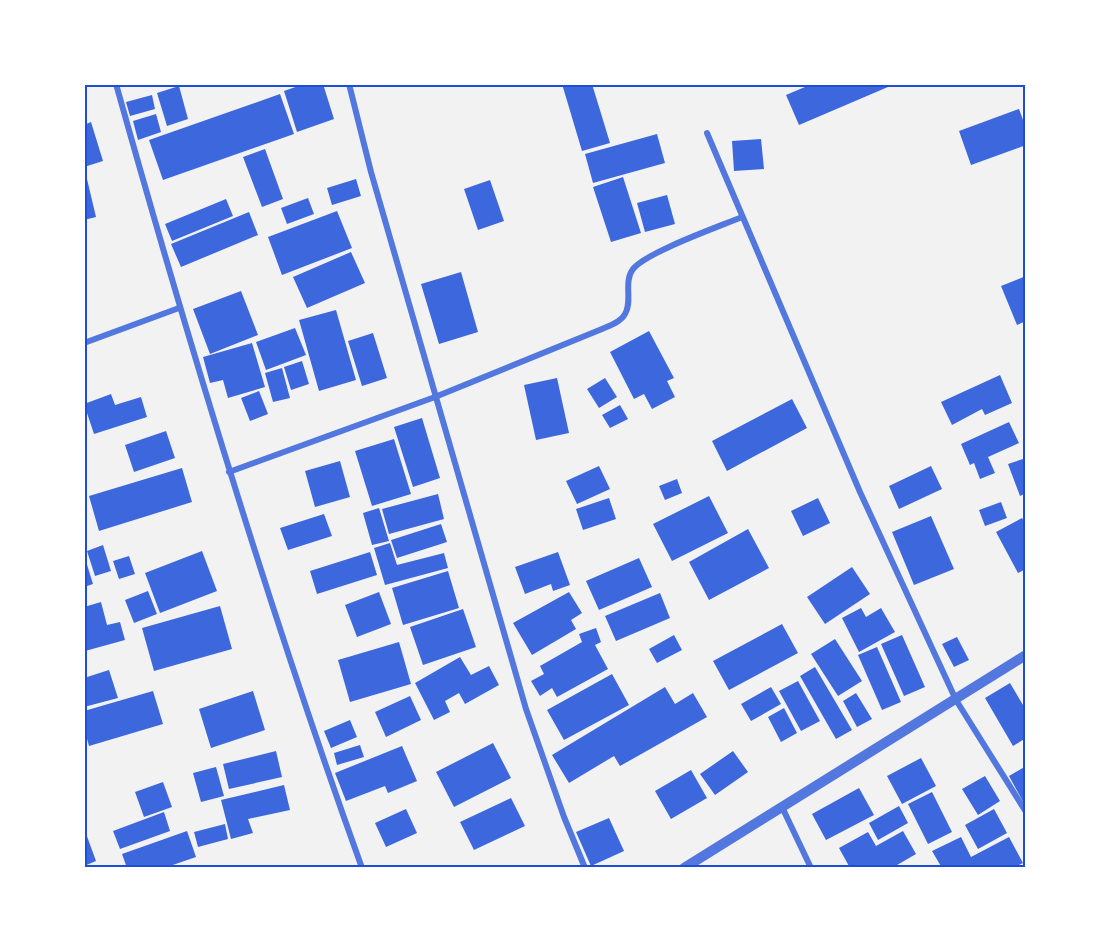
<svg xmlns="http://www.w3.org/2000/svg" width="1110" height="952" font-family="Roboto,sans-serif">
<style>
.building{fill:#3d67dc}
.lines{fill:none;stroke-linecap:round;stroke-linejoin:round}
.minor{stroke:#5277de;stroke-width:6}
.tertiary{stroke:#5277de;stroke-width:10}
.neatline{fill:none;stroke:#1d4ed8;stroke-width:2}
</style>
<rect width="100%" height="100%" fill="#f2f2f2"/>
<!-- building -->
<path class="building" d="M304 84H323L334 119 297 132 284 91Z
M562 84H592L610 143 582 151Z
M812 84H895L799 125 786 95Z
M179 86 188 119 167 126 157 93Z
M280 94 294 134 163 180 149 140Z
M152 95 155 109 130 116 126 102Z
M1019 109 1026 128V145L971 165 959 131Z
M156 114 161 132 138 140 133 121Z
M91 122 103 161 84 167V125Z
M657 134 665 163 593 183 585 154Z
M761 139 764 169 734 171 732 141Z
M265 149 283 199 262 207 243 157Z
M623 177 641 233 611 242 593 187Z
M87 179 96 217 84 220V180Z
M356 179 361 196 332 205 327 188Z
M490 180 504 221 478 230 464 189Z
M667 195 675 224 645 232 637 203Z
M308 198 314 214 287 224 281 208Z
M226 199 233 216 172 241 165 224Z
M337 211 352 248 282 275 268 237Z
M249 212 258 235 181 267 171 244Z
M351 252 365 283 307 308 293 277Z
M461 272 478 332 439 344 421 284Z
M1026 276V321L1017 325 1001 286Z
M241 291 258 335 210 354 193 309Z
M336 310 356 380 319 391 299 320Z
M295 328 306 355 266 370 256 342Z
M649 331 674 378 667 381 675 397 652 409 644 394 634 399 610 352Z
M373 333 387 378 362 386 348 341Z
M252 343 265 387 228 398 223 380 210 383 203 357Z
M302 361 309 384 291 390 284 367Z
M282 368 290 398 273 402 265 373Z
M1000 375 1012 403 985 415 982 409 952 425 941 402Z
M557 378 569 433 536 440 524 385Z
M605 378 617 397 599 408 587 389Z
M259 391 268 414 250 421 241 398Z
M111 394 115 405 141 397 147 417 94 434 84 404Z
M792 399 807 428 727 471 712 441Z
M620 405 628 419 610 428 602 415Z
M422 418 440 478 413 487 394 427Z
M1009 422 1019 443 988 457 995 473 980 479 974 463 970 465 961 444Z
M166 431 175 458 134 472 125 445Z
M394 439 411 494 372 506 355 451Z
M1026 458V493L1020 496 1008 464Z
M340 461 350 497 315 507 305 471Z
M599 466 610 489 577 504 566 481Z
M931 466 942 489 899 509 889 486Z
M182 468 192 502 99 531 89 496Z
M677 479 682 493 665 500 659 486Z
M438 494 444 519 389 534 382 509Z
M709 496 728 533 672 561 653 524Z
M609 498 616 519 583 530 576 509Z
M818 498 830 523 803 536 791 511Z
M1001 502 1007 518 985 526 979 510Z
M379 508 389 541 372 545 363 513Z
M324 514 332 536 288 550 280 528Z
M931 516 954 569 914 585 892 532Z
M1022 518 1026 525V569L1018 573 996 532Z
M441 524 447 542 397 558 391 540Z
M748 529 769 568 709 600 689 562Z
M390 543 397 565 444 553 448 568 385 585 374 548Z
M103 545 111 571 95 576 87 551Z
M202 551 217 591 160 613 145 573Z
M370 552 377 575 317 594 310 571Z
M558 552 570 585 553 591 551 584 525 594 515 567Z
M84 555 93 584 84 587Z
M129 556 135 574 119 579 113 561Z
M639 558 652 587 599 610 586 581Z
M852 567 870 594 825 624 807 597Z
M448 571 459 608 403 625 392 588Z
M148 591 157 614 134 623 125 600Z
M379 592 391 624 357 637 345 605Z
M569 592 582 613 571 620 576 629 532 655 513 623Z
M660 593 670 618 616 641 605 616Z
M101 602 107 625 120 622 125 640 85 651 84 607Z
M220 606 232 649 154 671 142 628Z
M861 608 866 617 881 608 895 632 859 652 842 618Z
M463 609 476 647 423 665 410 627Z
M782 624 798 653 729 690 713 661Z
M596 628 601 642 595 645 608 669 557 697 552 688 540 696 531 681 544 674 540 666 582 642 579 634Z
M674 635 682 650 657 663 649 649Z
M902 635 925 687 904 696 881 644Z
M957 637 969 660 954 667 942 644Z
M835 639 862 681 838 696 811 654Z
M399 642 411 684 350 702 338 660Z
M877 647 901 702 882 710 858 655Z
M460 657 471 675 489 666 499 685 465 704 459 693 445 701 450 712 434 720 415 683Z
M815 667 852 730 836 739 800 676Z
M109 670 118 698 84 707V678Z
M612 674 629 705 564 740 547 710Z
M798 681 820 721 801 731 779 691Z
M1010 683 1026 710V738L1013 746 985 698Z
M665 687 675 704 693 693 707 717 620 766 614 756 569 783 552 755Z
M771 687 781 704 751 721 741 704Z
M153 691 163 724 89 746 84 728V711Z
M253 691 265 730 211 748 199 709Z
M856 693 872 719 857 727 843 701Z
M410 696 421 720 386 737 375 712Z
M784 708 797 733 781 742 768 717Z
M350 720 357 737 331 748 324 731Z
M493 743 511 778 454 807 436 772Z
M360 745 364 757 337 765 334 753Z
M402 746 417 781 388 793 385 786 346 801 335 773Z
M276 751 282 777 229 789 223 764Z
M733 751 748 772 715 795 700 774Z
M921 758 936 786 902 804 887 776Z
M1026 766V807L1009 776Z
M216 767 224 796 201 802 193 773Z
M691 770 707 798 671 819 655 791Z
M985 776 1000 801 978 815 962 789Z
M163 782 172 807 144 817 135 792Z
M284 785 290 810 248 819 253 833 231 839 221 800Z
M859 788 874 815 826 840 812 814Z
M932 792 952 832 928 844 908 804Z
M511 798 525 826 474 850 460 822Z
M899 806 908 823 878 840 869 823Z
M406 809 417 833 386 847 375 823Z
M994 809 1007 833 978 849 965 825Z
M164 812 170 831 120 849 113 831Z
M609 818 624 851 591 866 576 832Z
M225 824 228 839 198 847 194 832Z
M84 828 96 861 84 866Z
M187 831 196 857 164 868H127L122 854Z
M903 831 916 854 892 868H850L839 848 868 832 876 846Z
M961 837 971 857 1009 837 1023 863 1013 868H942L932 851Z"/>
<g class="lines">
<!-- minor -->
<path class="minor" d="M116 84C190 348 269 610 362 868
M349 84 371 172 526 709 564 817 585 868
M707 133 860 492 956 700 1026 812
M84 343 179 308
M229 472 435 397 602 329C609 326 621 322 625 314 633 301 623 282 633 269 647 252 718 227 742 217
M782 807 811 868"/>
<!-- tertiary -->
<path class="tertiary" d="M684 868 1026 655"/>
</g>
<!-- border -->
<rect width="1110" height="952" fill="none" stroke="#ffffff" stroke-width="171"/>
<rect x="86" y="86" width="938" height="780" class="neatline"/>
</svg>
